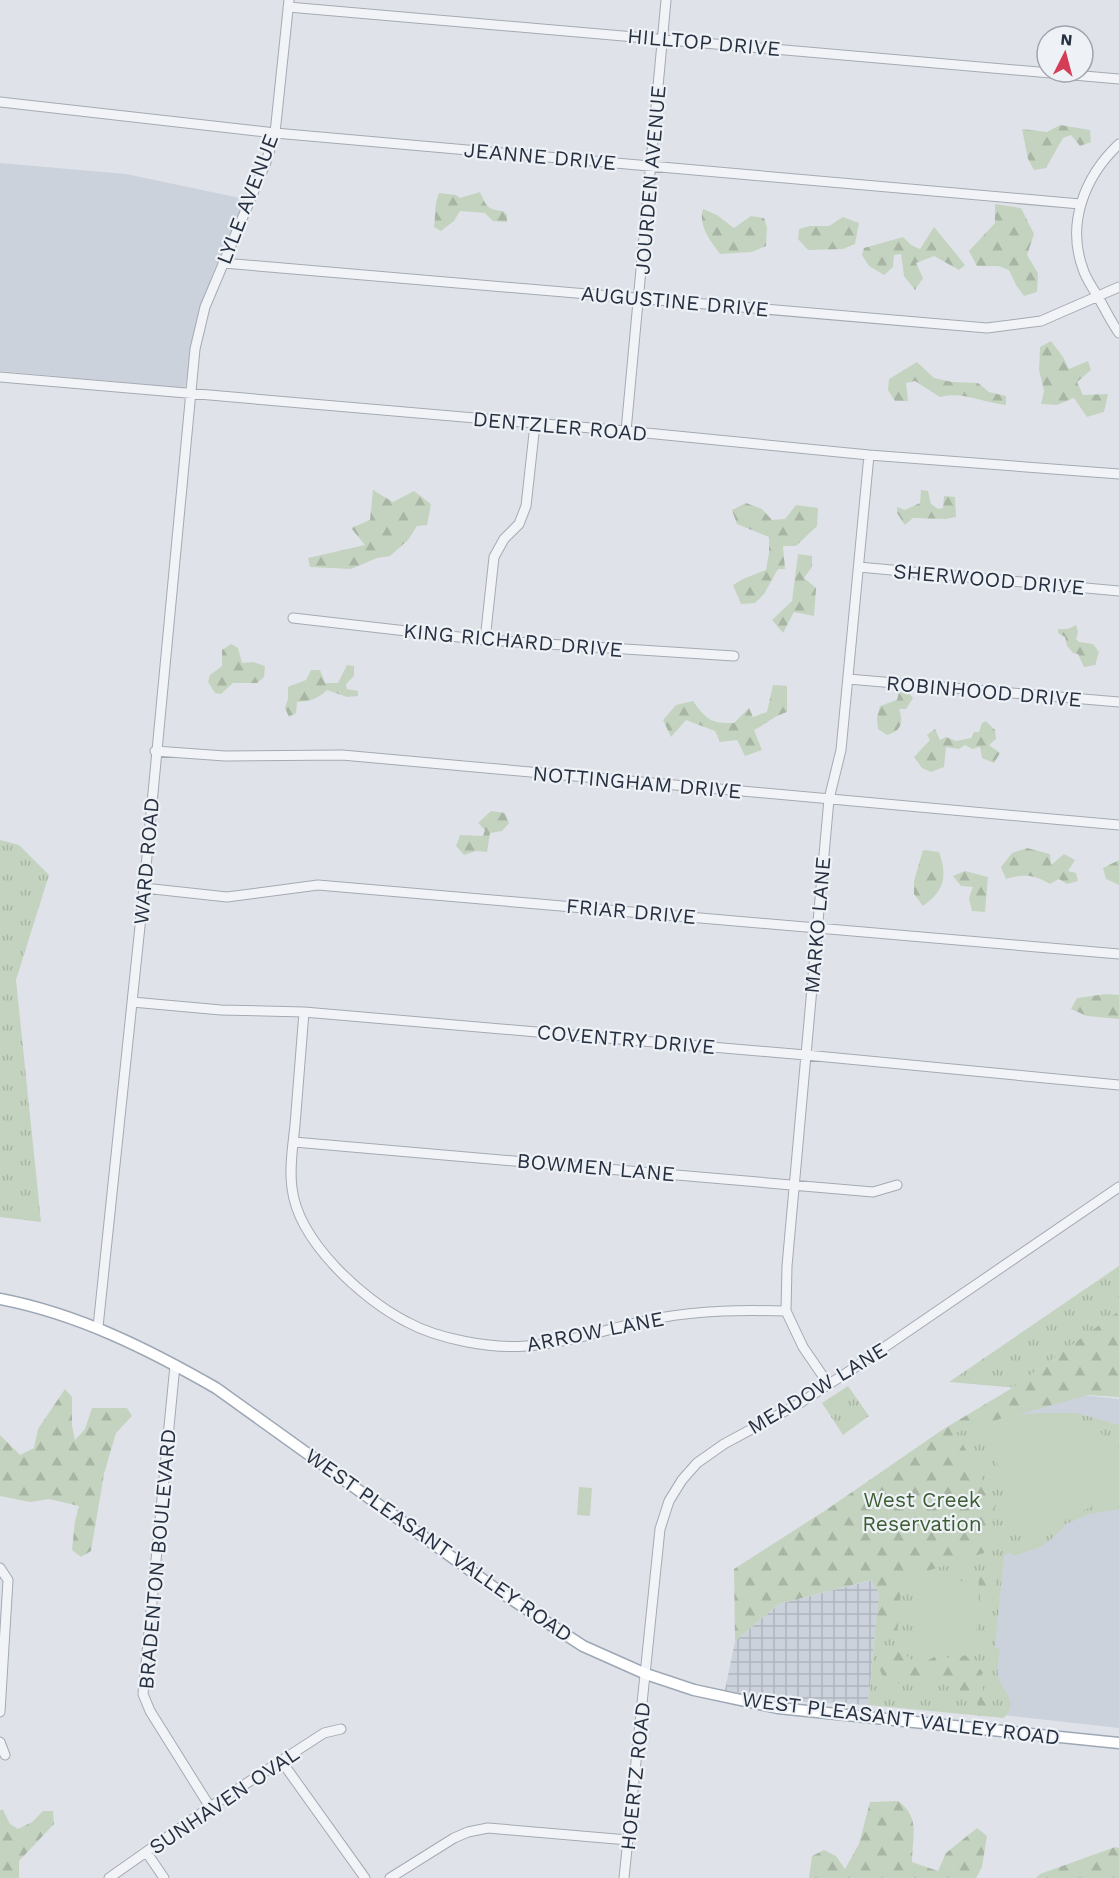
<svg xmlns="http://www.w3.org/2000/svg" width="1119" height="1878" font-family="'Work Sans',sans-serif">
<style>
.built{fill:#ccd2db}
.industrial{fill:url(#industrial-grid)}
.grass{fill:url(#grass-tufts)}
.forest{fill:url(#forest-firs)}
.pitch{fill:#c4d3bf}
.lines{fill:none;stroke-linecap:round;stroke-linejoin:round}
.minor-casing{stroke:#a4aab3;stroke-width:11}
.major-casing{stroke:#9da7b5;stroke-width:13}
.minor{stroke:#f1f3f7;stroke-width:9}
.major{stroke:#fff;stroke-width:10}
.labels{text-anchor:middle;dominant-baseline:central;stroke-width:4.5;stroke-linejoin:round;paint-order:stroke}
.street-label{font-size:21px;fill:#273041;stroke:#eef2f6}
.park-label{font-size:21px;fill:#3c5d33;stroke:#eef2f6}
</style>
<defs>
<pattern id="industrial-grid" width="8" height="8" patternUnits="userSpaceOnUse" patternTransform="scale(1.5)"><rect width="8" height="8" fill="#ccd2db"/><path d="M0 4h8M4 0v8" fill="none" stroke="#afb5bd"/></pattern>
<pattern id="grass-tufts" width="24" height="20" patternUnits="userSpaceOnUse" patternTransform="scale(1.5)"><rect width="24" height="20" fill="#c4d3bf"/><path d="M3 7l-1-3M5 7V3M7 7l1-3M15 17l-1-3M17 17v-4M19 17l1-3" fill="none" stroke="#a8b5a5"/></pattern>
<pattern id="forest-firs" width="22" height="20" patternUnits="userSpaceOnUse" patternTransform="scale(1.5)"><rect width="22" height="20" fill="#c4d3bf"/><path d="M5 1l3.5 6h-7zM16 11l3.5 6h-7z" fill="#a8b5a5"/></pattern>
</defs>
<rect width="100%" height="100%" fill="#dfe3e9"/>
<!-- built -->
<path class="built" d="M0 163 126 174 245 199 211 278 197 327 185 388 0 371Z
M1083 1395 1119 1399V1728L896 1703 956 1432Z"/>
<!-- industrial -->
<path class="industrial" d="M872 1580 879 1593 868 1705 783 1701 725 1690 735 1641 779 1604Z"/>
<!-- grass -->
<path class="grass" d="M0 840 19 845 49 875 16 980 41 1222 0 1217Z
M1119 1266V1397L949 1382Z
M848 1386 869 1416 843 1435 822 1403Z
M1044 1413H1077L1119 1425V1509L1090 1514 1066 1524 1054 1537 1040 1547 1014 1556 1010 1553 1004 1555 995 1648 1000 1649C999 1658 996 1671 999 1679 1004 1695 1019 1700 1004 1718L868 1705 879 1593 829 1508 968 1465 956 1432 1007 1416Z"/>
<!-- forest -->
<path class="forest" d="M1060 125 1090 130 1091 142 1080 146 1071 135 1063 138 1046 168 1034 170 1028 159 1022 129 1047 132Z
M480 192C486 206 488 210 503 211L507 215V222L493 221 485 213 460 211 454 221 441 231 434 227C436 214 434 204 439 193L456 195 460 198Z
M995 204 1021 208 1034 234 1027 255 1038 273 1037 292 1024 296 1016 285 1009 270 998 266H977L969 251 995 223Z
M703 209 717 215 734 228 751 216 764 218 767 227 766 246 752 252 720 254C710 240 698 226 703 209Z
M843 217 859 223 855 244 843 249 808 250 798 239 799 229 810 226H829Z
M934 227 965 265 959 270 934 256 916 263 923 278 915 290 904 276 901 254 894 255 893 267 884 275 869 266 862 255 864 248 903 237 911 245 920 249Z
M1051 341 1063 357 1069 369 1088 361 1091 370 1077 382 1083 395 1108 394 1104 412 1087 417 1074 398 1057 405 1041 404 1044 391 1039 370 1040 347Z
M917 362 934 378 952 382 978 383 989 392 1006 396V405C984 403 962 391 940 397L915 381 906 383 908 401H895L888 390 889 379Z
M373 490 393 502 414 491 431 504 427 525 417 526 408 540 390 556 377 558 351 569 310 567 308 558 365 545 351 528 370 520Z
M921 490 928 491 931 504 938 509 943 508 944 496 955 497 956 517 946 519 913 518 905 525 897 513V507L905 510 920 503Z
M746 503 762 509 772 520 785 519 796 505 818 508 817 526 796 546H783L785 569H778L764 594 755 603 741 604 733 585 745 578 766 570 769 553V537L737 524 732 510Z
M798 554 812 556V567L804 578 816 588 814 616 794 612 783 633 772 620 792 601Z
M1076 625 1078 632 1076 639 1079 642 1093 644 1099 652 1095 665 1084 667 1078 654 1073 653 1067 646 1065 637 1058 633V629H1068Z
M231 644 238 648 242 663 253 662 265 666 264 677 257 683H233L221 694 215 693 208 682 210 675 222 666V650Z
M347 665 354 666V676L346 684 347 689 358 691V696L347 697 327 690C318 699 310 701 297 702L296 713 289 717 285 708 288 699V687L306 680 311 670H320L325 683H338Z
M773 685 787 686V712C774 716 766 724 754 730L762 750 745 756 737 740 720 742 715 731 686 720 671 737 663 720 676 705 693 701C706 719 711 724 734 723L749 708 753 717 767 712Z
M906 690 913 698 906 709H899C904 723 901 731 887 735L878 729 877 718 880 706 897 700 899 692Z
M986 721 995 730 996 739 989 745 1000 753 994 763 982 758 980 747 972 749 965 745 959 749 946 747 944 767 931 772 922 768 914 757 930 740 927 735 935 729 940 740 946 737 956 741 971 738 974 732H979L982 723Z
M491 811 505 813 509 823 502 831 490 833 487 852 476 851 464 855 456 846 460 835 483 836 485 830 478 823Z
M1027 848 1050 854 1051 865 1064 854 1075 860 1068 871 1076 873 1078 881 1067 884 1059 879 1050 884C1033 874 1024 874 1006 879L1001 867 1012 853Z
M923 850 939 852C948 877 944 891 923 906L914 894V881Z
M1119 860V885L1106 879 1103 868Z
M965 871 988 877 985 912 972 911 969 898 973 887 961 886 953 876Z
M1106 994 1119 995V1019L1087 1016 1071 1009 1077 998Z
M1119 1311V1397L1088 1395 956 1432 996 1504 992 1520 990 1551 902 1579 897 1636 875 1633 879 1593 871 1580 779 1604 735 1641 734 1569 829 1508 942 1430 1012 1388Z
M65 1389 72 1397V1426L75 1440 85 1429 92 1408H127L132 1416 116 1433 104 1474 91 1551 81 1557 72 1550 75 1521 79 1506 49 1499 30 1502 0 1496V1435L20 1455 34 1448 38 1429Z
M991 1572 997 1574 990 1619 986 1617 985 1607 980 1600 978 1575Z
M891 1649 902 1652 914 1662 927 1661 941 1653 952 1661 965 1655 983 1672 980 1680 983 1689 982 1699 990 1709 988 1716 978 1714 977 1701 960 1691 951 1680 943 1677 935 1682 927 1676 909 1677 905 1686 882 1675 877 1662Z
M898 1801C921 1817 912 1837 912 1862L938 1871 946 1853 977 1828 987 1836 982 1867 976 1878H809L812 1856 824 1850 836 1856 845 1869 859 1844 870 1802Z
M0 1810H3L10 1824 18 1829 32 1822 43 1811H53L54 1824 19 1861V1878H0Z
M1115 1847 1119 1848V1878H1036L1040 1874Z"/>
<!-- pitch -->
<path class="pitch" d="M1044 1413 1073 1415 1101 1433 1113 1445 1119 1468V1496L1016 1537 987 1424 1007 1416Z
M579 1487 592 1488 590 1516 577 1515Z
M920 1579 978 1582 976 1651 919 1649Z"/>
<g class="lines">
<!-- minor casing -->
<g class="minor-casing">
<path id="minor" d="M288 7 1119 79
M0 102 275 133 1080 204
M1119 144C1085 176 1066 223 1083 269 1086 279 1093 288 1098 297 1105 309 1111 322 1119 333
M223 263 987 328 1041 321 1119 287
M0 377 626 431 869 455 1119 474
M626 431 666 0
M859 567 1119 591
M293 618 485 640 734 656
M485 640 494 557 504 539 519 524 526 506 535 424
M848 679 1119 702
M155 751 225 756 342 755 1119 825
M144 888 227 897 318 885 1119 954
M132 1002 221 1010 304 1012 806 1055 1119 1085
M304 1012C301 1049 298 1087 295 1125 293 1145 289 1168 292 1188 298 1241 362 1299 407 1322 438 1339 491 1349 526 1346 572 1343 615 1326 659 1318 702 1310 743 1310 786 1311
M294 1142 873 1192 897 1185
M98 1327 144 888 195 349 205 307 266 162 275 133 289 0
M175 1365 143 1694 150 1711 210 1807
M829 1385 803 1347 786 1311 787 1266 829 799 841 750 869 455
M0 1568 8 1580 0 1712
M0 1742 5 1755
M282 1762 365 1878
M147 1853 164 1878
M109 1878 210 1807 324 1733 341 1729
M390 1878 454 1838 468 1832 488 1828 628 1840
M624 1878 660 1529 669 1501 682 1480 697 1463 724 1444 800 1403 857 1366 1119 1187"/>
</g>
<!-- major casing -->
<g class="major-casing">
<path id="major" d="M0 1299C78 1314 148 1349 216 1388L499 1591 583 1646 646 1674 694 1690 778 1708 1119 1743"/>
</g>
<!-- minor -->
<use href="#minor" class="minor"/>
<!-- major -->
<use href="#major" class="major"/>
</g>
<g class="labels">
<!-- street labels -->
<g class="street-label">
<text transform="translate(704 42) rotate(5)">HILLTOP DRIVE</text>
<text transform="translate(540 156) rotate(5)">JEANNE DRIVE</text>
<text transform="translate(650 180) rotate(-85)">JOURDEN AVENUE</text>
<text transform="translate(247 199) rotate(-69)">LYLE AVENUE</text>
<text transform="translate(675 301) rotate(5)">AUGUSTINE DRIVE</text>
<text transform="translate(560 426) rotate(5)">DENTZLER ROAD</text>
<text transform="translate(989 579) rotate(5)">SHERWOOD DRIVE</text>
<text transform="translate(513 640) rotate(5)">KING RICHARD DRIVE</text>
<text transform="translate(984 691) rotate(5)">ROBINHOOD DRIVE</text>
<text transform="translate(637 782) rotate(5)">NOTTINGHAM DRIVE</text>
<text transform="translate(146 861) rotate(-85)">WARD ROAD</text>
<text transform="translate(631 911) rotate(5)">FRIAR DRIVE</text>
<text transform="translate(817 925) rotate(-85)">MARKO LANE</text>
<text transform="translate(626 1039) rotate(5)">COVENTRY DRIVE</text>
<text transform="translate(596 1167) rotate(5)">BOWMEN LANE</text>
<text transform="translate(595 1331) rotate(-11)">ARROW LANE</text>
<text transform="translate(817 1388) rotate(-31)">MEADOW LANE</text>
<text transform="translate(439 1545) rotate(35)">WEST PLEASANT VALLEY ROAD</text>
<text transform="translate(157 1559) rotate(-85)">BRADENTON BOULEVARD</text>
<text transform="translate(901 1718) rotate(7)">WEST PLEASANT VALLEY ROAD</text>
<text transform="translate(635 1776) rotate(-84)">HOERTZ ROAD</text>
<text transform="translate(224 1800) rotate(-34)">SUNHAVEN OVAL</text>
</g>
<!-- park labels -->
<g class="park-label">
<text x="922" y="1499">West Creek<tspan x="922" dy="24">Reservation</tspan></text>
</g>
</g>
<!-- north arrow -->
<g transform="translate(1065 54) rotate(6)"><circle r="28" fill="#eef2f6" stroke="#9ea4ae" stroke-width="1.5"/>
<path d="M0-4.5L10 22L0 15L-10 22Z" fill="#d43d55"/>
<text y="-9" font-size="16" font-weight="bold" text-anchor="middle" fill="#273041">N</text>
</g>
</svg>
